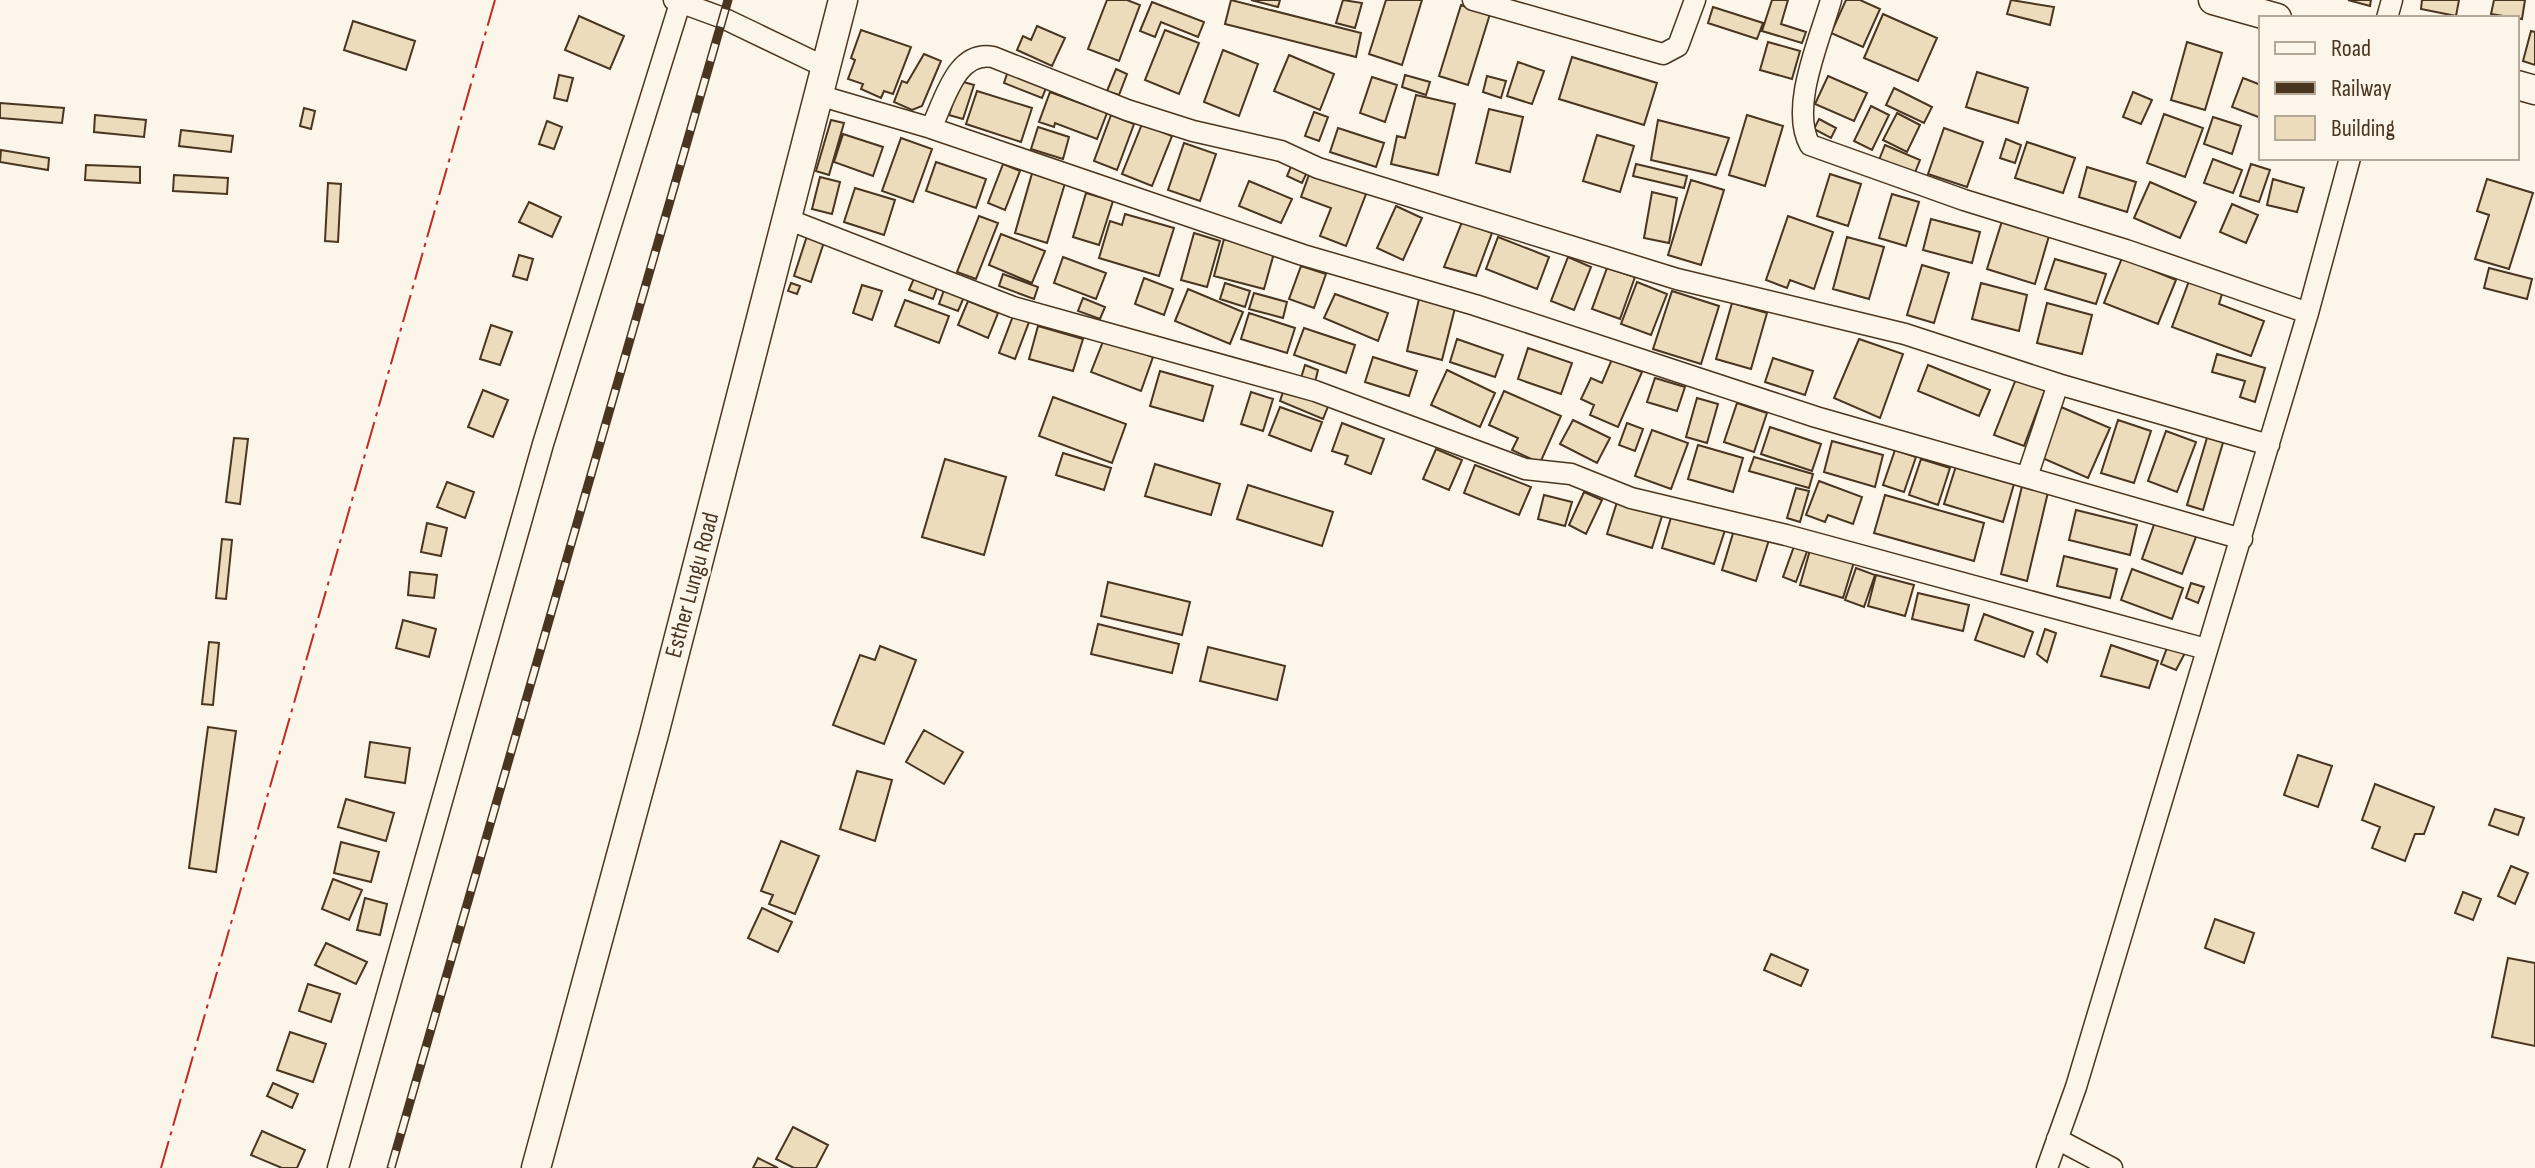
<svg xmlns="http://www.w3.org/2000/svg" width="2535" height="1168" font-family="'Sofia Sans Condensed',sans-serif">
<style>
.building{fill:#ecdcbc;stroke:#4a3520;stroke-width:2}
.lines{fill:none;stroke-linecap:round;stroke-linejoin:round}
.street-casing{stroke:#4a3520;stroke-width:23}
.secondary-casing{stroke:#4a3520;stroke-width:31}
.street{stroke:#fbf6e9;stroke-width:20}
.secondary{stroke:#fbf6e9;stroke-width:28}
.rail-casing{stroke:#4a3520;stroke-width:9}
.rail{stroke:#fbf6e9;stroke-width:6;stroke-dasharray:18;stroke-linecap:butt}
.power{stroke:#c62828;stroke-width:2;stroke-dasharray:28 6 4 6;stroke-linecap:butt}
.labels{text-anchor:middle;dominant-baseline:central;stroke-width:6;stroke-linejoin:round;paint-order:stroke}
.street-label{font-size:24px;fill:#4a3520;stroke:#fbf6e9}
</style>
<rect width="100%" height="100%" fill="#fbf6e9"/>
<!-- building -->
<path class="building" d="M1107 0H1127L1140 5 1119 61 1088 49Z
M1231 0 1361 33 1356 57 1225 24Z
M1251 0H1280L1278 7Z
M1343 0 1362 3 1355 28 1336 23Z
M1386 0H1422L1402 65 1369 54Z
M1772 0H1788L1781 24 1806 32 1802 43 1762 31Z
M1846 0H1860L1880 9 1863 47 1831 33Z
M2011 0 2054 7 2050 25 2007 14Z
M2348 0H2371L2370 6Z
M2422 0H2459L2456 16 2421 9Z
M2494 0H2525L2522 19 2491 14Z
M1152 2 1204 22 1198 37 1161 22 1155 37 1140 31Z
M1461 5 1490 14 1468 85 1439 76Z
M1713 7 1763 23 1757 39 1708 23Z
M1883 14 1937 38 1918 81 1864 58Z
M579 16 624 36 610 69 565 50Z
M353 21 415 41 406 70 344 50Z
M1037 26 1065 38 1052 66 1017 50 1023 36 1031 40Z
M861 30 911 47 893 94 884 91 881 98 861 89 863 84 848 79 855 60 851 58Z
M1165 30 1199 43 1179 94 1145 80Z
M2531 31 2535 32V65L2523 61Z
M1768 42 1800 51 1792 79 1760 70Z
M2187 42 2222 53 2205 110 2171 100Z
M1223 50 1258 64 1239 116 1204 102Z
M924 54 941 61 922 106 912 110 894 102 902 81 907 83Z
M1289 55 1334 74 1320 110 1274 91Z
M1572 57 1657 83 1644 125 1559 99Z
M1518 62 1544 71 1532 104 1507 96Z
M1009 68 1048 83 1042 98 1004 83Z
M1116 69 1127 74 1119 95 1107 91Z
M1977 72 2028 88 2018 123 1966 107Z
M559 75 573 78 567 101 554 98Z
M1405 75 1430 82 1426 95 1402 87Z
M1487 76 1506 81 1501 98 1483 92Z
M1828 76 1867 93 1854 121 1815 104Z
M1372 77 1397 85 1385 122 1360 113Z
M2243 78 2261 85V118L2232 107Z
M960 81 974 85 963 119 949 115Z
M1894 88 1932 107 1924 123 1886 105Z
M977 91 1032 108 1021 142 966 124Z
M1050 92 1107 113 1097 139 1055 123 1054 127 1039 122Z
M2133 92 2152 100 2141 124 2123 117Z
M1416 95 1455 104 1438 175 1391 164 1397 136 1405 138Z
M0 103 64 108 62 123 0 118Z
M1871 106 1889 115 1872 150 1854 141Z
M304 108 315 111 311 129 300 126Z
M1489 109 1523 117 1510 172 1476 163Z
M1314 112 1328 117 1319 141 1305 136Z
M1897 113 1920 125 1907 152 1883 140Z
M2164 114 2203 128 2185 177 2147 163Z
M95 115 146 120 144 137 94 132Z
M1111 115 1134 124 1117 170 1094 161Z
M1747 115 1783 126 1765 186 1729 175Z
M2213 117 2241 126 2232 154 2204 144Z
M1819 119 1836 128 1831 138 1814 129Z
M831 120 844 123 829 175 816 171Z
M1658 120 1729 138 1716 175 1651 160Z
M547 121 562 127 554 149 539 144Z
M1142 124 1172 136 1152 186 1122 174Z
M1038 127 1069 137 1063 159 1031 149Z
M1338 128 1384 143 1376 167 1330 152Z
M1944 128 1983 142 1967 187 1928 174Z
M181 130 233 136 231 152 179 146Z
M843 134 883 147 873 176 834 162Z
M1597 135 1634 146 1620 192 1583 181Z
M901 138 932 149 913 202 882 191Z
M2006 139 2021 145 2015 163 2000 158Z
M2027 142 2075 158 2063 193 2015 178Z
M1184 143 1216 154 1200 201 1168 190Z
M1885 145 1920 160 1914 175 1879 160Z
M1 150 49 158 48 170 0 162Z
M2213 159 2242 170 2233 193 2204 183Z
M936 162 986 179 976 208 926 191Z
M1003 164 1020 171 1005 210 988 203Z
M1292 164 1308 170 1302 183 1287 176Z
M1636 164 1687 176 1684 188 1633 176Z
M2251 164 2270 170 2259 202 2240 196Z
M86 165 140 167V183L85 180Z
M2087 167 2136 182 2127 212 2079 197Z
M1033 170 1066 180 1047 243 1015 233Z
M1310 172 1366 194 1346 246 1320 236 1331 208 1301 197Z
M1830 174 1861 184 1848 226 1817 216Z
M174 175 228 178 227 194 173 191Z
M820 177 840 182 832 214 812 209Z
M2273 179 2304 188 2297 212 2267 205Z
M2487 179 2533 193 2509 269 2475 259 2489 215 2477 211Z
M1691 180 1724 190 1701 265 1668 255Z
M1249 181 1292 199 1281 223 1239 206Z
M2150 182 2196 202 2180 238 2134 218Z
M328 183 341 184 338 242 325 241Z
M855 188 895 200 884 235 844 222Z
M1652 192 1677 198 1669 243 1644 238Z
M1086 193 1113 201 1099 245 1073 237Z
M1892 194 1919 202 1906 246 1879 238Z
M529 202 561 217 552 237 519 222Z
M2232 204 2258 215 2246 243 2220 232Z
M1396 206 1422 218 1403 260 1377 248Z
M1125 214 1174 228 1159 276 1099 258 1110 221 1122 225Z
M979 216 998 223 976 279 957 272Z
M1788 216 1833 232 1814 289 1790 280 1787 288 1766 280Z
M1931 219 1980 232 1972 263 1923 250Z
M2002 221 2049 236 2035 284 1987 269Z
M1462 222 1492 233 1476 276 1444 267Z
M1194 233 1220 241 1207 287 1181 280Z
M1001 234 1045 251 1032 283 989 265Z
M807 236 824 242 811 282 794 276Z
M1498 237 1549 257 1537 289 1486 269Z
M1847 237 1884 247 1869 299 1833 289Z
M1224 239 1274 253 1264 289 1214 276Z
M519 255 533 259 527 280 513 276Z
M1063 257 1106 273 1096 299 1054 283Z
M1568 257 1591 267 1574 310 1551 301Z
M2122 258 2176 280 2158 324 2104 303Z
M2055 259 2106 274 2096 304 2045 289Z
M1922 265 1949 273 1934 323 1907 315Z
M1301 266 1326 274 1314 308 1289 299Z
M1607 268 1635 277 1620 319 1592 309Z
M2489 268 2532 279 2527 299 2484 288Z
M1003 274 1038 287 1034 299 999 286Z
M915 276 938 285 933 299 909 290Z
M1144 278 1173 289 1164 315 1135 304Z
M2189 281 2222 294 2219 304 2264 321 2251 356 2172 327Z
M1637 282 1667 294 1651 335 1621 324Z
M791 283 800 286 797 294 788 291Z
M1225 283 1250 291 1245 307 1220 299Z
M1981 283 2027 295 2019 331 1972 319Z
M862 285 882 291 872 320 853 313Z
M1188 289 1243 312 1230 344 1175 321Z
M944 290 964 297 958 311 939 304Z
M1672 291 1719 306 1701 364 1653 349Z
M1254 293 1287 302 1283 318 1249 309Z
M1335 294 1388 313 1378 341 1324 318Z
M1083 298 1105 307 1100 319 1078 311Z
M1419 299 1455 308 1442 360 1407 351Z
M905 300 949 316 939 343 895 326Z
M968 301 998 313 988 338 958 325Z
M1732 303 1767 313 1751 369 1716 359Z
M2047 303 2092 315 2082 354 2037 343Z
M1249 313 1295 328 1287 353 1241 339Z
M1013 316 1029 322 1015 359 999 353Z
M491 325 512 332 500 365 480 359Z
M1038 326 1083 339 1073 371 1029 359Z
M1304 328 1355 345 1346 373 1294 355Z
M1104 339 1153 357 1141 391 1091 372Z
M1457 339 1503 355 1495 377 1450 362Z
M1859 339 1903 354 1880 418 1834 398Z
M1528 348 1572 363 1561 394 1518 379Z
M2217 354 2265 368 2255 402 2240 397 2245 381 2212 372Z
M1373 357 1417 371 1409 396 1365 382Z
M1773 358 1813 371 1805 395 1765 382Z
M1612 359 1642 372 1618 427 1590 415 1594 405 1581 399 1591 378 1602 383Z
M1305 365 1318 370 1315 382 1301 378Z
M1928 365 1990 390 1979 416 1918 391Z
M1447 370 1495 393 1480 427 1431 405Z
M1160 371 1213 386 1203 421 1150 406Z
M1655 378 1685 387 1677 411 1647 402Z
M2016 379 2045 390 2024 446 1994 435Z
M1285 386 1329 404 1323 419 1280 401Z
M483 390 508 400 493 437 468 427Z
M1504 391 1561 416 1540 463 1512 450 1518 438 1489 425Z
M1251 392 1273 399 1263 431 1241 424Z
M1053 397 1126 424 1112 463 1039 436Z
M1697 398 1718 404 1707 443 1686 437Z
M1737 403 1767 413 1754 452 1724 442Z
M1280 407 1322 422 1311 451 1269 435Z
M2061 407 2110 428 2088 478 2040 457Z
M1573 420 1610 438 1597 463 1560 444Z
M2118 420 2151 431 2134 483 2101 473Z
M1342 423 1384 439 1371 474 1345 464 1348 456 1332 451Z
M1627 423 1643 429 1635 451 1619 445Z
M1770 427 1821 444 1812 471 1761 454Z
M1652 430 1688 443 1671 489 1635 476Z
M2166 431 2196 442 2177 492 2148 481Z
M2209 431 2225 436 2203 510 2187 505Z
M234 438 248 439 240 504 226 502Z
M1832 441 1883 455 1875 487 1824 472Z
M1698 445 1743 458 1733 492 1688 479Z
M1436 449 1462 460 1449 490 1423 479Z
M1895 450 1916 457 1904 492 1883 485Z
M1063 453 1111 468 1104 490 1056 475Z
M1754 457 1813 474 1809 488 1749 471Z
M945 459 1006 477 984 555 922 537Z
M1921 459 1950 468 1938 505 1909 495Z
M1155 464 1220 484 1211 515 1145 496Z
M1475 465 1531 487 1519 515 1464 493Z
M1956 466 2014 484 2003 522 1944 504Z
M1819 481 1862 497 1853 524 1828 515 1825 522 1806 515Z
M447 482 474 492 465 518 437 507Z
M2023 482 2049 488 2027 581 2001 574Z
M1248 485 1333 512 1322 546 1237 519Z
M1796 488 1809 491 1800 522 1787 518Z
M1584 492 1602 500 1586 534 1569 525Z
M1544 495 1572 502 1565 526 1538 519Z
M1885 495 1984 523 1974 561 1874 533Z
M1617 502 1662 516 1652 548 1607 534Z
M2076 510 2137 525 2130 555 2069 540Z
M1672 514 1725 530 1714 564 1662 548Z
M2156 519 2197 534 2182 574 2142 559Z
M427 523 447 528 441 556 421 552Z
M1734 530 1769 540 1756 581 1722 570Z
M1797 538 1810 543 1796 582 1783 577Z
M222 539 232 540 226 599 216 598Z
M1810 550 1854 562 1843 598 1800 585Z
M2064 556 2117 569 2110 598 2057 586Z
M1856 568 1875 575 1864 607 1845 600Z
M2132 569 2183 588 2172 619 2121 600Z
M410 572 437 575 434 598 408 595Z
M1876 575 1914 585 1905 616 1868 606Z
M1108 582 1190 602 1182 635 1101 616Z
M2191 583 2204 587 2198 603 2186 598Z
M1918 593 1969 605 1963 631 1912 619Z
M1984 614 2033 632 2024 657 1975 640Z
M403 620 436 629 429 657 396 648Z
M1098 624 1179 644 1172 673 1091 654Z
M2045 629 2056 633 2047 662 2037 654Z
M209 642 219 643 213 705 202 704Z
M2111 645 2158 661 2149 688 2101 676Z
M2168 645 2186 651 2176 670 2161 664Z
M880 646 916 660 884 744 833 725 860 655 875 660Z
M1208 647 1285 666 1277 700 1200 681Z
M208 727 236 731 216 872 189 868Z
M924 730 963 752 944 784 906 762Z
M370 742 410 748 405 783 365 777Z
M2298 755 2332 766 2318 807 2284 795Z
M857 771 892 780 875 841 840 829Z
M2375 784 2434 807 2424 834H2415L2405 861 2372 848 2380 827 2362 820Z
M346 799 394 813 386 841 338 827Z
M2495 809 2524 818 2518 835 2489 825Z
M781 841 819 856 795 914 769 904 773 895 761 891Z
M341 842 379 852 371 882 334 873Z
M2511 866 2528 873 2515 904 2498 896Z
M333 879 362 890 349 920 322 909Z
M2463 892 2481 899 2473 920 2455 913Z
M365 898 387 904 380 935 357 930Z
M762 908 792 922 778 952 748 938Z
M2215 919 2254 933 2244 963 2205 948Z
M326 943 367 962 356 984 315 965Z
M1771 954 1808 970 1801 986 1764 970Z
M2508 958 2535 963V1046L2492 1037Z
M308 984 340 994 331 1022 299 1011Z
M290 1032 326 1044 313 1082 277 1070Z
M273 1083 298 1094 292 1108 267 1096Z
M793 1127 828 1145 816 1168H794L776 1159Z
M262 1131 305 1150 297 1168H282L251 1155Z
M758 1158 778 1168H753Z"/>
<g class="lines">
<!-- street casing -->
<g class="street-casing">
<path id="street" d="M674 0 723 18 825 67
M1473 0 1663 54 1678 46 1695 0
M1831 0C1820 39 1789 108 1810 145L1964 200 2126 250 2308 313
M2387 18 2392 0
M818 95 931 128 1303 255 1475 305 1816 417 2242 539
M931 128C945 100 956 50 993 57L1127 110 1193 131 1281 151 1318 168 1677 279 1905 334 2058 384 2269 445
M787 219 1013 307 1315 391 1525 469 1571 474 1631 498 1786 535 2206 649
M2027 477 2058 384
M2057 1139 2112 1168
M338 1168 543 444 681 0
M2047 1168 2076 1087 2308 313 2350 158"/>
</g>
<!-- secondary casing -->
<g class="secondary-casing">
<path id="secondary" d="M2213 0 2277 18
M2517 85 2535 90
M536 1168 654 734 843 0"/>
</g>
<!-- street -->
<use href="#street" class="street"/>
<!-- secondary -->
<use href="#secondary" class="secondary"/>
<!-- rail casing -->
<g class="rail-casing">
<path id="rail" d="M391 1168 728 0"/>
</g>
<!-- rail -->
<use href="#rail" class="rail"/>
<!-- power -->
<path class="power" d="M161 1168 495 0"/>
</g>
<g class="labels">
<!-- street labels -->
<g class="street-label">
<text transform="translate(692 585) rotate(-75)">Esther Lungu Road</text>
</g>
</g>
<!-- legend -->
<rect x="2259" y="16" width="260" height="144" fill="#fbf6e9" stroke="#b4a999" stroke-width="2"/>
<rect x="2275" y="42" width="40" height="12" fill="#fbf6e9" stroke="#b4a999" stroke-width="2"/>
<text x="2331" y="56" font-size="24" fill="#4a3520">Road</text>
<rect x="2275" y="82" width="40" height="12" fill="#4a3520" stroke="#b4a999" stroke-width="2"/>
<text x="2331" y="96" font-size="24" fill="#4a3520">Railway</text>
<rect x="2275" y="116" width="40" height="24" fill="#ecdcbc" stroke="#b4a999" stroke-width="2"/>
<text x="2331" y="136" font-size="24" fill="#4a3520">Building</text>
</svg>
